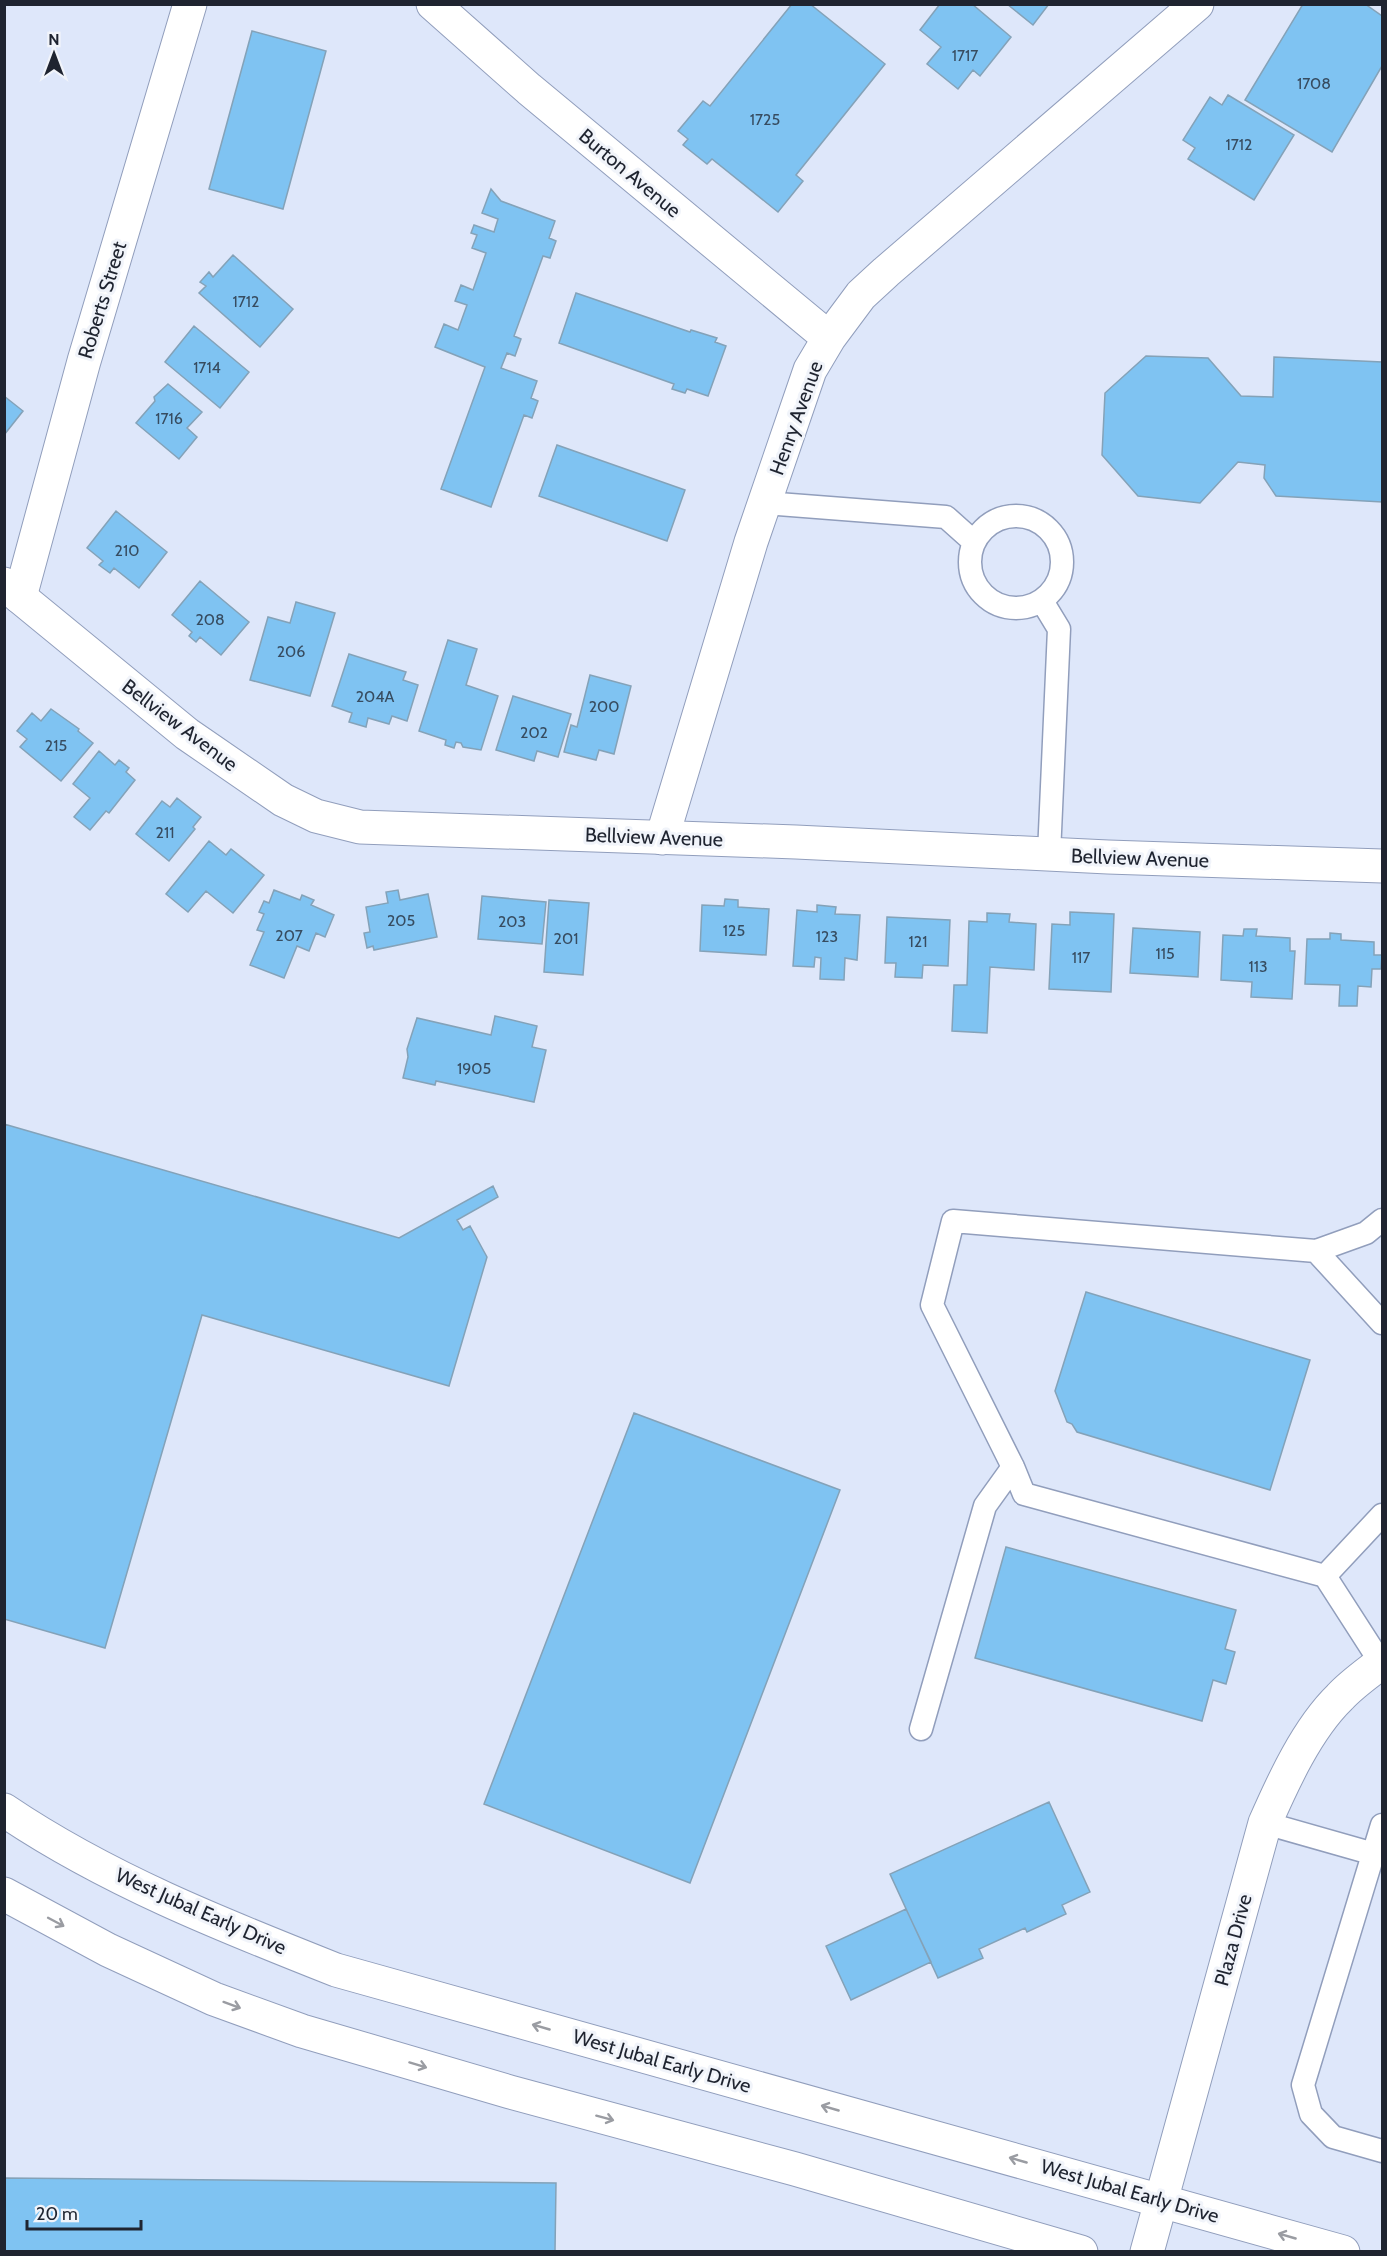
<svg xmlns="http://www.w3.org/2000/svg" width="1387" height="2256" font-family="Cabin,sans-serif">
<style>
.building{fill:#7fc3f2;stroke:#84a2b8;stroke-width:1.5}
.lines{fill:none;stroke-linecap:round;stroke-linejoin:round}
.service-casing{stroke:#919ebc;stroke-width:25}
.minor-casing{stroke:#919ebc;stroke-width:35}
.tertiary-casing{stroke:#919ebc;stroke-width:35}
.secondary-casing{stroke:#919ebc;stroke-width:35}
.service{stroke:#fff;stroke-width:22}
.minor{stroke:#fff;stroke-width:33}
.tertiary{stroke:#fff;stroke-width:33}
.secondary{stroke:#fff;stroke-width:33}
.oneway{stroke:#9a9ca2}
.labels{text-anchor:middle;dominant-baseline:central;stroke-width:6;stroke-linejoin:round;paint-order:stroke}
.number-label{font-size:16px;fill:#374c60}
.street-label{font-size:20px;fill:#1f2430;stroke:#f1f4fa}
</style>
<rect width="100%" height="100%" fill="#dee7fa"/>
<!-- building -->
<path class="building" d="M792 4H810L885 64 796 175 803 181 778 212 712 159 707 164 683 145 688 139 678 131 703 101 710 106Z
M940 4H972L1011 37 980 76 973 70 958 89 927 64 941 47 920 30Z
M1007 4H1049L1033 25Z
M1303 4H1365L1382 16V66L1332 152 1245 100Z
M252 31 326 51 283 209 209 189Z
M1228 95 1294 135 1254 200 1188 159 1195 148 1183 140 1210 97 1222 105Z
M491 189 501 201 555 221 549 238 556 241 550 258 543 256 514 336 521 339 515 356 507 353 501 368 537 381 531 398 538 401 532 418 524 415 491 507 441 489 485 367 435 347 444 324 458 330 467 305 455 301 461 285 473 290 486 253 472 248 477 235 471 233 474 225 494 232 498 219 482 213Z
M233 255 293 309 260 347 199 293 206 286 200 282 209 272 213 277Z
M576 293 690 332 691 330 717 338 715 342 726 346 708 396 687 389 685 393 672 389 674 384 559 343Z
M194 326 249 372 220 408 165 362Z
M1146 356 1208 358 1241 396 1273 397 1274 357 1382 362V502L1276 496 1264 478 1265 465 1238 462 1200 503 1138 496 1102 455 1105 393Z
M168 384 202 412 187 428 197 437 179 459 136 423 155 401 154 397Z
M4 396 23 411 4 435Z
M557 445 685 490 667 541 539 496Z
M116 511 167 552 139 588 114 568 110 573 99 565 103 561 87 548Z
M200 581 249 622 221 655 200 637 196 642 189 636 192 632 172 615Z
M296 602 335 613 310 696 250 680 268 617 290 623Z
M448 640 477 649 466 685 498 696 481 750 463 747 461 743 456 742 454 748 445 745 446 740 419 731Z
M349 654 406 672 403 680 418 685 407 721 392 716 389 724 368 718 366 727 349 722 352 713 332 706Z
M590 675 631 686 614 754 599 750 596 760 564 752 571 725 577 727Z
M513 696 571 714 558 757 537 751 534 761 496 750Z
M51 709 79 729 78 731 93 743 61 781 20 747 27 739 17 731 32 713 41 721Z
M99 751 115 765 119 760 129 768 126 772 135 780 109 813 106 811 90 830 74 817 90 798 73 784Z
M177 798 201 817 193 827 195 829 169 861 136 834 162 801 170 807Z
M209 841 226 855 231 849 264 875 233 913 206 891 188 912 166 894Z
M274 890 300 900 302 895 314 900 311 905 334 915 325 937 316 933 309 951 297 946 284 978 250 965 264 932 257 930 264 914 259 912 264 901 269 903Z
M398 890 400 900 428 894 437 937 374 950 373 946 367 948 364 933 370 932 366 907 388 903 386 892Z
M482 896 546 902 542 944 478 939Z
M725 899 738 900V907L769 909 766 955 700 951 702 905 724 906Z
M549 900 589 903 583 975 544 972Z
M817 905 836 907 835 914 860 915 857 960 845 958 844 980 820 979 821 958 815 957 814 967 793 966 797 910 817 912Z
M1070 912 1114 914 1111 992 1049 989 1052 924 1070 925Z
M987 913 1010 914 1009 922 1036 924 1034 970 990 967 987 1033 952 1031 954 985H967L969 921 987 922Z
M887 917 950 920 948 966 923 965 922 978 895 977 896 963H885Z
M1133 928 1200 932 1198 977 1130 973Z
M1244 929H1257L1256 936 1290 938V951H1295L1292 999 1251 997 1252 982 1221 980 1223 935 1243 936Z
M1330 933 1341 934V940L1374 942V955H1382L1381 969H1372L1371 987 1358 986 1357 1006H1339L1340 985 1305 984 1307 939H1330Z
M495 1016 537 1026 532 1047 546 1050 534 1102 436 1081 435 1085 403 1078 408 1057 407 1049 417 1018 491 1035Z
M4 1124 399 1238 493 1186 498 1197 457 1220 463 1230 470 1226 487 1257 449 1386 202 1315 105 1648 4 1619Z
M1086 1292 1310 1360 1270 1490 1077 1432 1072 1424 1067 1422 1055 1391Z
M634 1413 840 1490 690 1883 484 1804Z
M1006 1547 1236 1610 1225 1649 1235 1652 1226 1684 1213 1680 1202 1721 975 1658Z
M1049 1802 1090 1892 1062 1905 1066 1914 1027 1932 1025 1928 979 1949 983 1958 938 1978 890 1874Z
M906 1909 931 1962 851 2000 826 1946Z
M4 2178 556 2183 555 2252H4Z"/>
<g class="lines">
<!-- service casing -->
<g class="service-casing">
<path id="service" d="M765 503 946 517 974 542
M970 562a46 46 0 1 1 92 0a46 46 0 1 1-92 0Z
M1042 601 1059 629 1049 854
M1316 1251 1366 1233 1382 1220
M1325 1576 1382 1515
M1381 1663 1325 1576 1024 1494 1013 1467 932 1305 953 1221 1316 1251 1382 1323
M921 1729 985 1506 1013 1467
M1265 1823 1374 1854
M1382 1825 1303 2085 1311 2114 1333 2137 1382 2151"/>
</g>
<!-- minor casing -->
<g class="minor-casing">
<path id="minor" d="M433 4 529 89 829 338
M20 597 84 361 190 4
M662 838 751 542 810 370 829 338 861 295 886 272 1197 4
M1147 2252 1265 1823C1283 1782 1307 1729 1340 1697 1352 1684 1368 1673 1382 1662"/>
</g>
<!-- tertiary casing -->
<g class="tertiary-casing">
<path id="tertiary" d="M4 584 187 734 283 800 316 816 360 827 796 842 1108 857 1382 866"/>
</g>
<!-- secondary casing -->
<g class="secondary-casing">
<path id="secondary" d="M4 1810C106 1879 222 1925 336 1970L1343 2252
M4 1894 108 1950 214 1999 302 2031 510 2092 795 2169 1081 2252"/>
</g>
<!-- service -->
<use href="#service" class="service"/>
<!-- minor -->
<use href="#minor" class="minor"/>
<!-- tertiary -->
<use href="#tertiary" class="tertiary"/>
<!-- secondary -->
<use href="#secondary" class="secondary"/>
</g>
<!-- one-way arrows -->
<defs><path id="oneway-shaft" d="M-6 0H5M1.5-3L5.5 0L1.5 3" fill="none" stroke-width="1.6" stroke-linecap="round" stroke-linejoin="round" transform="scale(1.5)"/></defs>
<g class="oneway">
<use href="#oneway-shaft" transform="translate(56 1922) rotate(28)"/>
<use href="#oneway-shaft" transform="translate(232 2005) rotate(20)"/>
<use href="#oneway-shaft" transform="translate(541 2027) rotate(-164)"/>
<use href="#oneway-shaft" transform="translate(418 2065) rotate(17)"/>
<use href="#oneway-shaft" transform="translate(830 2108) rotate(-164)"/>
<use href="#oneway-shaft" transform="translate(605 2118) rotate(15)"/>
<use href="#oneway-shaft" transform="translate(1018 2160) rotate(-164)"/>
<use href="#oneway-shaft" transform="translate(1287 2236) rotate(-164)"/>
</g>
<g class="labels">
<!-- number labels -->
<g class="number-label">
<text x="965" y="55">1717</text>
<text x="1314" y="83">1708</text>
<text x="765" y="119">1725</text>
<text x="1239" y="144">1712</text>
<text x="246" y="301">1712</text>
<text x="207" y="367">1714</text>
<text x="169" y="418">1716</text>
<text x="127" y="550">210</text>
<text x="210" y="619">208</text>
<text x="291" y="651">206</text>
<text x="375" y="696">204A</text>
<text x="604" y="706">200</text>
<text x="534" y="732">202</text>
<text x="56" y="745">215</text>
<text x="165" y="832">211</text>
<text x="401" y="920">205</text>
<text x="512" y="921">203</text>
<text x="734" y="930">125</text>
<text x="289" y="935">207</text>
<text x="827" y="936">123</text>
<text x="566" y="938">201</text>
<text x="918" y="941">121</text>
<text x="1165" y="953">115</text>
<text x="1081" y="957">117</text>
<text x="1258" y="966">113</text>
<text x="474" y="1068">1905</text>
</g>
<!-- street labels -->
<g class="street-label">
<text transform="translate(630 173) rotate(40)">Burton Avenue</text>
<text transform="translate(102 300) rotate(-73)">Roberts Street</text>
<text transform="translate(796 418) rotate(-70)">Henry Avenue</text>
<text transform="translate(180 725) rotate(37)">Bellview Avenue</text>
<text transform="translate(654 837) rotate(2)">Bellview Avenue</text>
<text transform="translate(1140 858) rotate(2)">Bellview Avenue</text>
<text transform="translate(201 1911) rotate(24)">West Jubal Early Drive</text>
<text transform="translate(1233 1940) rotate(-75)">Plaza Drive</text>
<text transform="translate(662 2061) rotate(16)">West Jubal Early Drive</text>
<text transform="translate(1130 2191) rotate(16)">West Jubal Early Drive</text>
</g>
</g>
<!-- border -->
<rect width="1387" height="2256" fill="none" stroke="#1f2430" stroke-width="12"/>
<!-- north arrow -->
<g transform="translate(54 54)" stroke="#f1f4fa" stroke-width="4.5" paint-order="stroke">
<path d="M0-4.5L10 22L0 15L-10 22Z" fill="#1f2430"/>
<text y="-9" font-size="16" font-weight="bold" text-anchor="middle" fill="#1f2430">N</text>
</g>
<!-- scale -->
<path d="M27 2220v9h114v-9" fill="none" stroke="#1f2430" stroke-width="3"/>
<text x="36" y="2220" font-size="18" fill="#1f2430" stroke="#f1f4fa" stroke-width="4.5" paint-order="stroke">20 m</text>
</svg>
